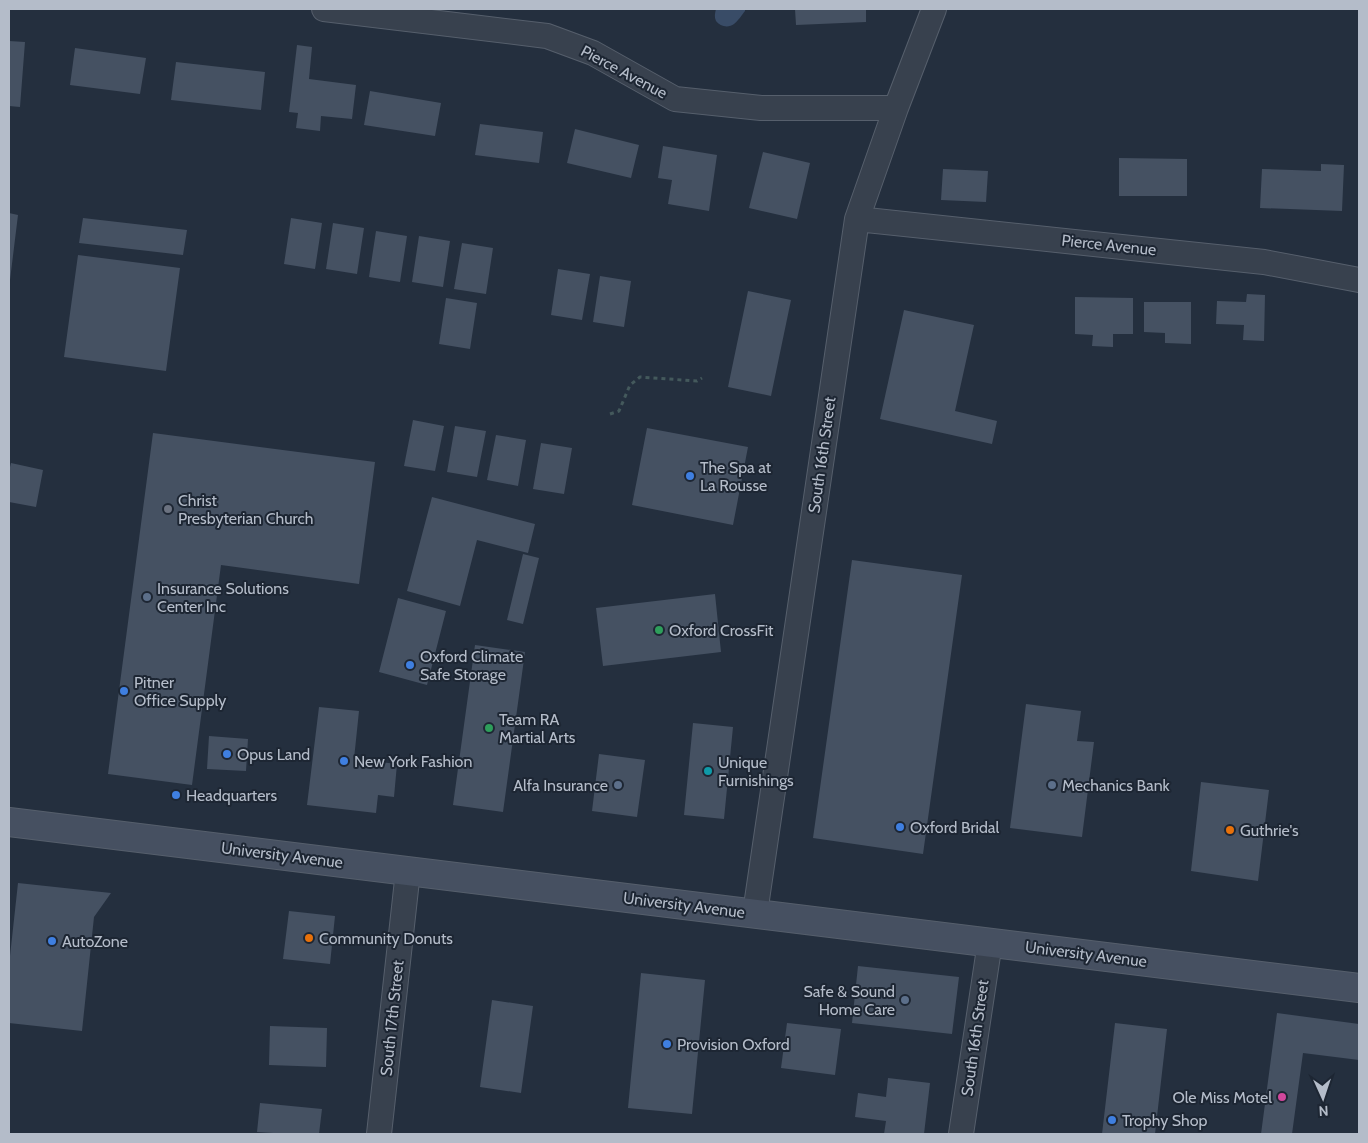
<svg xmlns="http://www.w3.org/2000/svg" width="1368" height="1143" font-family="Cabin,sans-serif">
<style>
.water{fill:#394c67}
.building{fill:#455162}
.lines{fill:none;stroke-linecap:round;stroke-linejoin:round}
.street-casing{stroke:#565f6c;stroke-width:26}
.secondary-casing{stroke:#565f6c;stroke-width:30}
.path{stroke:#44595c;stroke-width:3;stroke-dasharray:4 4;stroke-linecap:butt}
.street{stroke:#38414e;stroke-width:24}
.secondary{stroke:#465061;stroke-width:28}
.shop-dot{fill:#3f7fe0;stroke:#1d2633;stroke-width:2}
.worship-dot{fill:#6b7280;stroke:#1d2633;stroke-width:2}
.service-dot{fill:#5c6f8a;stroke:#1d2633;stroke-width:2}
.leisure-dot{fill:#2e9e5b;stroke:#1d2633;stroke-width:2}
.culture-dot{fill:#0f9aa8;stroke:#1d2633;stroke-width:2}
.food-dot{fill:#e8710a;stroke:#1d2633;stroke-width:2}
.hotel-dot{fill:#d1479c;stroke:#1d2633;stroke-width:2}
.labels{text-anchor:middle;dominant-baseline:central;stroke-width:4;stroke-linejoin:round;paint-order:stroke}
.street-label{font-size:16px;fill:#b4bcc9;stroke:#1d2633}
.poi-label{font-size:16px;fill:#b4bcc9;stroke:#1d2633;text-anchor:start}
</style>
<rect width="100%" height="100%" fill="#242f3e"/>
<!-- water -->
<path class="water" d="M716 9H745V11C742 15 738 21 734 24 729 28 720 27 716 21 714 17 715 13 716 9Z"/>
<!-- building -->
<path class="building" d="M795 9H866V22L796 25Z
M9 41 25 42 20 107 9 106Z
M297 45 312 47 309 79 356 85 352 119 321 116 320 131 296 128 298 113 289 112Z
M75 48 146 58 140 94 70 85Z
M176 62 265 72 261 110 171 100Z
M370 91 441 103 435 136 364 125Z
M480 124 543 132 539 163 475 155Z
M575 129 639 145 631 178 567 163Z
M663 146 717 155 709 211 668 204 672 180 658 178Z
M763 152 810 163 797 219 749 208Z
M1119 158 1187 159V196H1119Z
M1321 164 1344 165 1342 211 1260 208 1262 169 1321 171Z
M943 169 988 171 986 202 941 200Z
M9 213 18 215 10 280H9Z
M83 218 187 230 183 255 79 243Z
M291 218 322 223 315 269 284 264Z
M333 223 364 228 357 274 326 269Z
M376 231 407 236 400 282 369 277Z
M419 236 450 241 443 287 412 282Z
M462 243 493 248 486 294 454 289Z
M78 255 180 268 166 371 64 357Z
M558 269 590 274 582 320 551 315Z
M600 276 631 281 624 327 593 322Z
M748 291 791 300 771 396 728 387Z
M1247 294 1265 295 1264 341 1243 340 1244 325 1216 324 1217 301 1246 302Z
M1075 297 1133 298V334H1113V347L1092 346 1093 335 1075 334Z
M446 298 477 303 470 349 439 344Z
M1144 302H1191V344L1165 343V333L1144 332Z
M904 310 974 325 955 411 997 421 992 444 880 419Z
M413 420 444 426 435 471 404 466Z
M455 426 486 431 477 477 447 472Z
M647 428 748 447 733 525 632 505Z
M153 433 375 462 359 584 221 565 192 785 108 774Z
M496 435 526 440 518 486 487 480Z
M541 443 572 448 564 494 533 489Z
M11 463 43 470 36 507 9 502V471Z
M432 497 535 524 528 553 477 540 460 606 407 591Z
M523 554 539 558 523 624 507 620Z
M852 560 962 575 923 854 813 838Z
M715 594 721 652 603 666 596 608Z
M398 598 446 611 427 685 379 672Z
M475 645 525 652 503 812 453 805Z
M1026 704 1081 711 1077 741 1094 742 1082 837 1010 828Z
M319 707 359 711 354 759 397 764 394 797 378 795 376 813 307 805Z
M693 723 733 727 724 819 684 815Z
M209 736 248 739 246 771 207 769Z
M599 754 645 760 637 817 592 811Z
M1201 782 1269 790 1258 881 1191 871Z
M18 883 111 893 94 917 82 1031 9 1023V965Z
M289 911 335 916 330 964 283 959Z
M858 966 959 977 952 1034 852 1023Z
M641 973 705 980 692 1114 628 1108Z
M492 1000 533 1006 521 1093 480 1087Z
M1277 1013 1359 1024V1060L1303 1053 1292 1134H1261Z
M787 1023 841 1029 835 1075 781 1068Z
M1115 1023 1167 1029 1155 1134H1102Z
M270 1026 327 1028 326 1067 269 1065Z
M888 1078 930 1083 924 1134H884L886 1121 855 1117 858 1093 886 1097Z
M260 1103 322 1109 319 1134H273V1133L257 1132Z"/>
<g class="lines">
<!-- street casing -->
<g class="street-casing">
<path id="street" d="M324 9 547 36 593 53 675 99 761 108H896
M857 219 1264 262 1359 280
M755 913 857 219 896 108 934 9
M379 1134 408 871
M961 1134 990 942"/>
</g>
<!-- secondary casing -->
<g class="secondary-casing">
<path id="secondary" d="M9 822 1359 988"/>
</g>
<!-- path -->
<path class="path" d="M610 414 619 411 630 385 640 377 697 381 702 378"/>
<!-- street -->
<use href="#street" class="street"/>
<!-- secondary -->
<use href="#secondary" class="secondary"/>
</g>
<!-- markers -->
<g class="shop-dot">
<circle cx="690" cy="476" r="5"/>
<circle cx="410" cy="665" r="5"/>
<circle cx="124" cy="691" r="5"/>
<circle cx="227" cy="754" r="5"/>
<circle cx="344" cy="761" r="5"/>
<circle cx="176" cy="795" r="5"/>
<circle cx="900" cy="827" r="5"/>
<circle cx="52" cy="941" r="5"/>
<circle cx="667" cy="1044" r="5"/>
<circle cx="1112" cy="1120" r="5"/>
</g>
<circle class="worship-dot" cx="168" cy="509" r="5"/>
<g class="service-dot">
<circle cx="147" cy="597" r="5"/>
<circle cx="618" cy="785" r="5"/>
<circle cx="1052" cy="785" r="5"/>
<circle cx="905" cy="1000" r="5"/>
</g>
<g class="leisure-dot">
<circle cx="659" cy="630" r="5"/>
<circle cx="489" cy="728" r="5"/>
</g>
<circle class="culture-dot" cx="708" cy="771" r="5"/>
<g class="food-dot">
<circle cx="1230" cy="830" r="5"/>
<circle cx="309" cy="938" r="5"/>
</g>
<circle class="hotel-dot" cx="1282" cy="1097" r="5"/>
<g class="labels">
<!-- street labels -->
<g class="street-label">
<text transform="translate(624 72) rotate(28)">Pierce Avenue</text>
<text transform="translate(1109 245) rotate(6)">Pierce Avenue</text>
<text transform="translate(822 455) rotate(-82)">South 16th Street</text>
<text transform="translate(282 855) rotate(7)">University Avenue</text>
<text transform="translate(684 905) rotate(7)">University Avenue</text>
<text transform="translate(1086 954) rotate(7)">University Avenue</text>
<text transform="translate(392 1018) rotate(-84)">South 17th Street</text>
<text transform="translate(975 1038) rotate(-82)">South 16th Street</text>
</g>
<!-- poi labels -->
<g class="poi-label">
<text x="700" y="467">The Spa at<tspan x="700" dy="18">La Rousse</tspan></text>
<text x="178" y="500">Christ<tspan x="178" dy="18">Presbyterian Church</tspan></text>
<text x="157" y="588">Insurance Solutions<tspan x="157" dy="18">Center Inc</tspan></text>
<text x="669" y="630">Oxford CrossFit</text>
<text x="420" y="656">Oxford Climate<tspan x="420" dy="18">Safe Storage</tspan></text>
<text x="134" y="682">Pitner<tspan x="134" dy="18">Office Supply</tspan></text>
<text x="499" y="719">Team RA<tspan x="499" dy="18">Martial Arts</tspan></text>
<text x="237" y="754">Opus Land</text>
<text x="354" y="761">New York Fashion</text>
<text x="718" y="762">Unique<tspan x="718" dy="18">Furnishings</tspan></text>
<text x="608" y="785" text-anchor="end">Alfa Insurance</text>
<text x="1062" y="785">Mechanics Bank</text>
<text x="186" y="795">Headquarters</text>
<text x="910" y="827">Oxford Bridal</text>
<text x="1240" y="830">Guthrie's</text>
<text x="319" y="938">Community Donuts</text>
<text x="62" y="941">AutoZone</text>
<text x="895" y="991" text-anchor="end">Safe &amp; Sound<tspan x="895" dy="18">Home Care</tspan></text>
<text x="677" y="1044">Provision Oxford</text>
<text x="1272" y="1097" text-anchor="end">Ole Miss Motel</text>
<text x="1122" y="1120">Trophy Shop</text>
</g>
</g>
<!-- border -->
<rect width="1368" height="1143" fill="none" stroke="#b4bcc9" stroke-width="20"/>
<!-- north arrow -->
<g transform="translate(1323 1098) rotate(177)" stroke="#1d2633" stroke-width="4" paint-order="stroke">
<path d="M0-4L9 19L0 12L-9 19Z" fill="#b4bcc9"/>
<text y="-8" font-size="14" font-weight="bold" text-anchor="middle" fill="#b4bcc9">N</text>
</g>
</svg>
